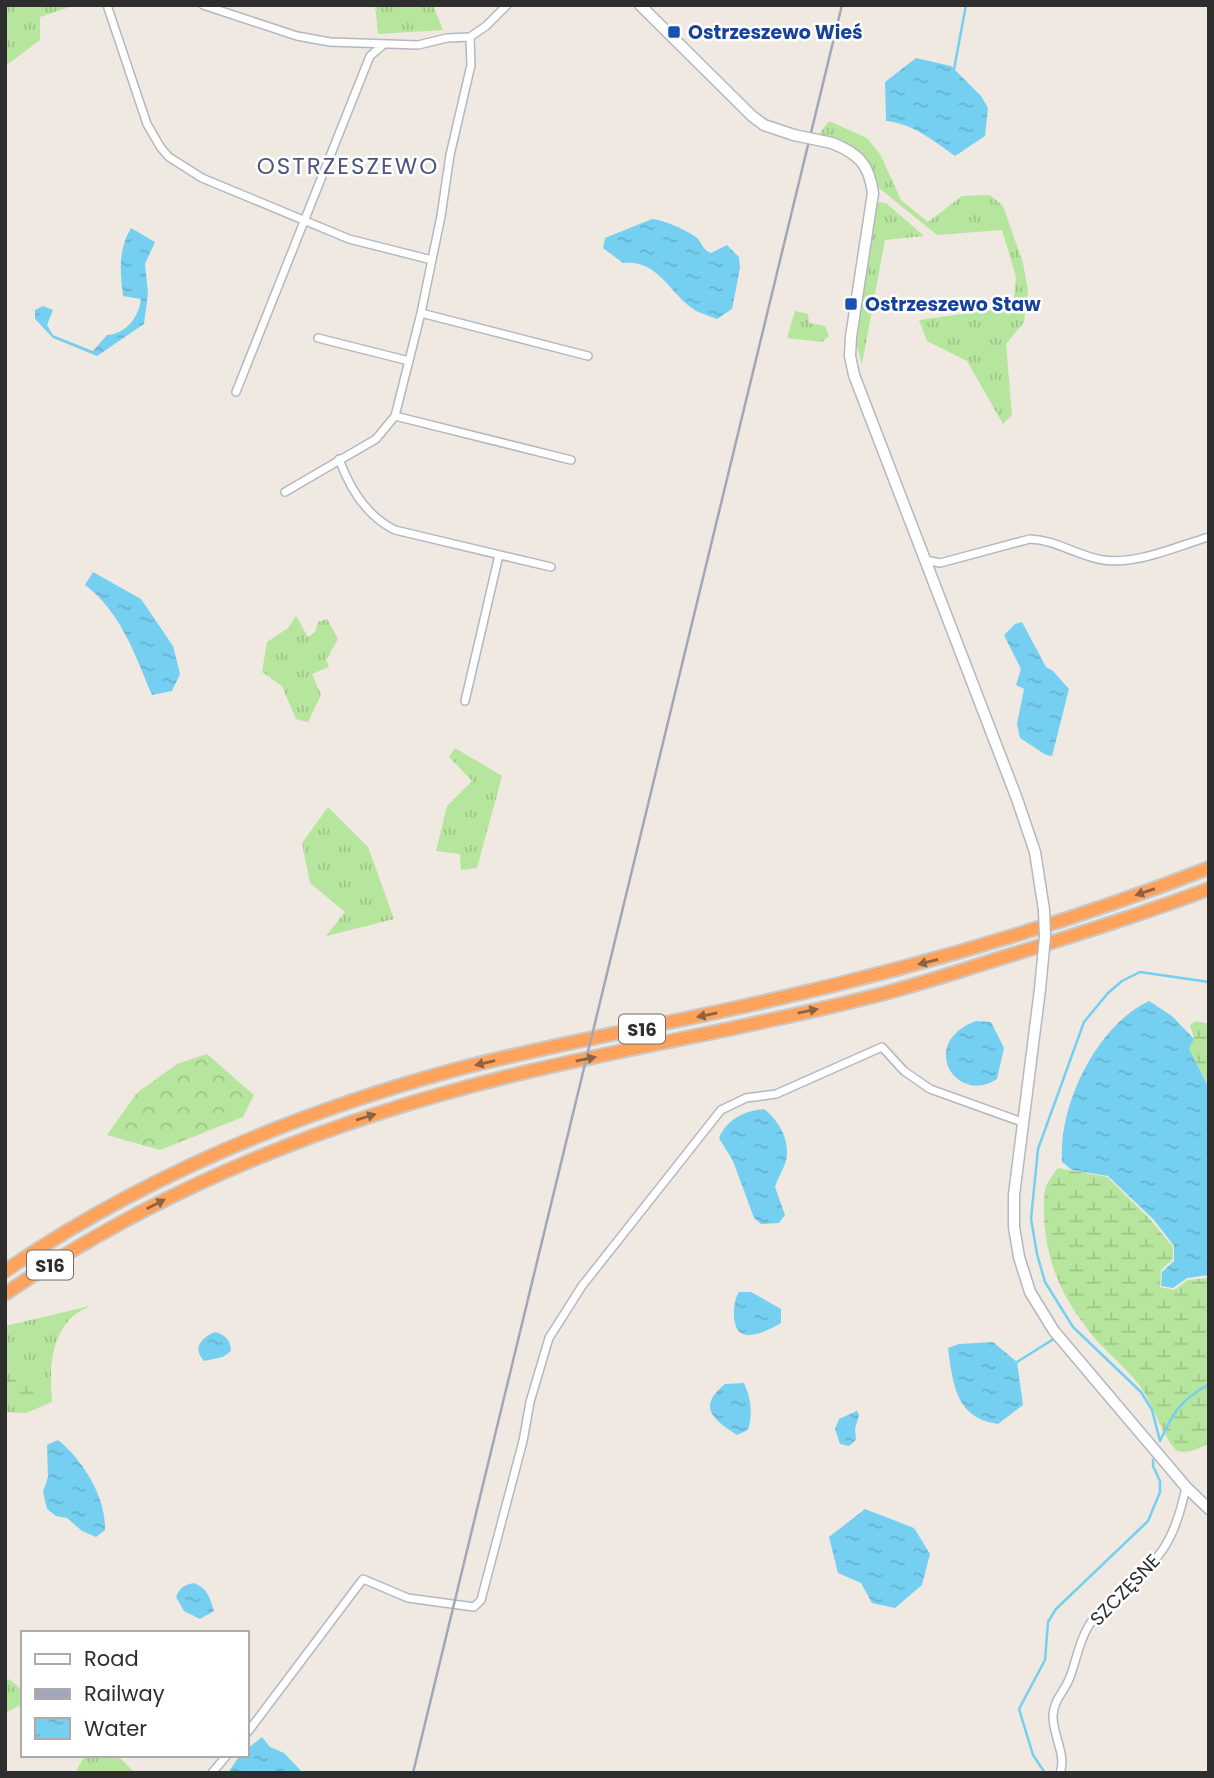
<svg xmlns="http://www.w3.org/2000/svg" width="1214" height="1778" font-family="Poppins,sans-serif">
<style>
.grass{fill:url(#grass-tufts)}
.forest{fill:url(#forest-crowns)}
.wetland{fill:url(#wetland-marsh)}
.water{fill:url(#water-ripples)}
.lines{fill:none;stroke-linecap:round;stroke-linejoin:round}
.stream{stroke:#75cff0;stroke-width:2.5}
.street-casing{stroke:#b4b7c1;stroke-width:10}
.secondary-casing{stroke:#b4b7c1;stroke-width:13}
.highway-casing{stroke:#c9c9c9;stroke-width:16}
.street{stroke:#fff;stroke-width:7}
.secondary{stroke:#fff;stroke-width:10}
.highway{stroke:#ffa35c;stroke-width:12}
.rail{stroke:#a3a6b8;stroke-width:2.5}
.secondary-bridge-casing{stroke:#b4b7c1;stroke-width:13;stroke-linecap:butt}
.secondary-bridge{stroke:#fff;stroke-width:10}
.oneway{fill:#8c6343}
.transit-dot{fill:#1a4fb4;stroke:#fff;stroke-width:2.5}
.labels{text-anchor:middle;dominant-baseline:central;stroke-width:5;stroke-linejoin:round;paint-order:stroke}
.shield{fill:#fff;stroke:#6d6d6d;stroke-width:2}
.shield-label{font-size:18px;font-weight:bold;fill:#2e2e2e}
.transit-label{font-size:19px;font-weight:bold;fill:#164399;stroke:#fff;text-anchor:start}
.street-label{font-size:19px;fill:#2e2e2e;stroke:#fff}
.quarter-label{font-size:23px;letter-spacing:2px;fill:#4d5680;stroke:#fff}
</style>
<defs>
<pattern id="grass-tufts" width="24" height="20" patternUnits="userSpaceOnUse" patternTransform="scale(1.75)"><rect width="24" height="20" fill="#b6e59e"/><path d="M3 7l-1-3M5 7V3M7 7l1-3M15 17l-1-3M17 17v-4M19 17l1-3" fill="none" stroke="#9dc588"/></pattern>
<pattern id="forest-crowns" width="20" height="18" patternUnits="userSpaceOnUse" patternTransform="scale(1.75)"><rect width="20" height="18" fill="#b6e59e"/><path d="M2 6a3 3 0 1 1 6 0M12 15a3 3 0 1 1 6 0" fill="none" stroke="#9dc588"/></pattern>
<pattern id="wetland-marsh" width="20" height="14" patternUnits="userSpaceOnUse" patternTransform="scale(1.75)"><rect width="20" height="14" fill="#b6e59e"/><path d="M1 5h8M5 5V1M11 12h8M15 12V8" fill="none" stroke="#9dc588"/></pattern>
<pattern id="water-ripples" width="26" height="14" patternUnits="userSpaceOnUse" patternTransform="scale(1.75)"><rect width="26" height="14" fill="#75cff0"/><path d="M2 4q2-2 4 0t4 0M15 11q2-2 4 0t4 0" fill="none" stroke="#66b2ce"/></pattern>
</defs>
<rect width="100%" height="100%" fill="#efe9e1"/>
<!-- grass -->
<path class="grass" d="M5 5H76L40 17V40L8 64 5 63Z
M375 5H433L443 30 378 34Z
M829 121 867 138 880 154 901 200 928 222 962 196 990 195 1003 206 1023 263 1028 290 1024 322 1006 344 1012 415 1003 424 967 361 927 341 919 320 1013 307 1016 277 1002 230 937 235 879 188 869 164 860 153 849 146 819 134Z
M877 202 886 203 924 236 885 240 862 364 856 343Z
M795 311 808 314 809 323 825 326 829 336 822 342 787 338Z
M296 616 308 637 315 632 318 622 327 619 338 639 326 660 329 667 312 674 321 695 308 722 296 719 282 686 262 672 267 642 288 628Z
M455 748 502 776 477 868 461 870 460 854 436 851 447 806 472 781 449 757Z
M328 807 368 847 394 919 326 936 345 912 310 883 302 843Z
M90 1306C84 1309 76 1313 71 1318 49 1341 50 1372 52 1402L26 1413 5 1412V1326Z
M9 1679 23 1691V1704L5 1713V1682Z
M85 1755H117L135 1773H75Z"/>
<!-- forest -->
<path class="forest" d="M207 1054 254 1095 243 1117 160 1150 107 1135 137 1093 177 1064Z"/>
<!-- wetland -->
<path class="wetland" d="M1196 1021 1209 1024V1087L1189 1049 1194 1039 1190 1025Z
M1058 1168 1107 1177 1149 1218 1173 1247V1259L1161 1270 1160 1287 1174 1290 1188 1280 1209 1278V1444C1201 1447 1186 1455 1178 1451 1166 1445 1151 1400 1140 1386 1125 1366 1104 1351 1089 1331 1061 1295 1047 1263 1044 1218 1044 1208 1043 1195 1046 1186 1049 1180 1054 1173 1058 1168Z
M5 1361C19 1367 30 1376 37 1389L35 1395C24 1401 16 1398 6 1392Z"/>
<!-- water -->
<path class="water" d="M916 58 951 66 981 96 988 108 985 136 955 156C934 141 912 123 886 121L885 82Z
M652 219C664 220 686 230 696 237 703 243 701 249 711 253L727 245 739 257 740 268 732 309 717 319C710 316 702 314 696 311 669 294 659 259 623 263L603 248 605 238Z
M131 228 155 242 145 264 148 293 144 324 97 356 53 338 35 319V310L43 306 53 310 47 325 53 335 93 351 107 335C126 334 139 317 141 299L123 296C120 271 118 250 131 228Z
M93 572 141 599 173 646 180 674 172 691 152 695C135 655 121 612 85 585Z
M1022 622 1046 667 1053 671 1069 689 1052 756 1046 755 1020 738 1017 724 1024 689 1016 685 1021 669 1004 635 1015 624Z
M1149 1001 1172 1016 1194 1039 1189 1049 1209 1088V1275L1187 1278 1173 1288 1161 1286 1162 1272 1174 1261V1246L1154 1220 1108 1176 1072 1170 1062 1162C1058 1105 1097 1025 1149 1001Z
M976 1021 991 1022 1004 1048 997 1079C956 1106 917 1043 976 1021Z
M764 1109C777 1119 788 1136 787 1154 787 1164 778 1177 775 1187L785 1215 779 1223 761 1224 754 1218 733 1161 719 1138C727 1119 744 1111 764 1109Z
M739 1292H751L781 1309V1323C773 1328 753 1338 743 1334 730 1329 733 1300 739 1292Z
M215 1332C225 1334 231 1341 231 1351L223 1357 204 1361C192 1348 201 1338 215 1332Z
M993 1342 1017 1362 1023 1405 998 1424C955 1418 953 1383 948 1348L959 1344Z
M744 1383C751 1399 753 1412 748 1430L737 1435C712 1419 697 1407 725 1384Z
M857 1411 859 1415 855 1429 856 1440 849 1446 840 1444 835 1429 839 1419Z
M58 1440C83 1460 106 1497 105 1530L96 1537 82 1531 67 1518 56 1516 47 1509 43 1492 48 1477 47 1445Z
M865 1509 914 1528 930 1554 922 1585 895 1608 872 1603 861 1583 838 1573 829 1537Z
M194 1583C208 1589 210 1598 214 1611L200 1619 184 1611 176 1597C180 1587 184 1585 194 1583Z
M262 1737 270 1747 284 1753 303 1773H228L240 1755H247V1749Z"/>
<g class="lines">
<!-- stream -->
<path class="stream" d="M954 69 966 5
M1017 1362 1052 1340
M1160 1441 1152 1410 1141 1392 1073 1327 1045 1282 1037 1254 1031 1219 1038 1149 1084 1022 1108 993 1122 981 1140 972 1209 982
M1160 1441C1173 1412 1181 1400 1209 1384
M1045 1773 1033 1755 1019 1709 1045 1660 1048 1622 1056 1609 1148 1521 1160 1492V1481L1153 1466V1460"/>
<!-- street casing -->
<g class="street-casing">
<path id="street" d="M107 5 147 124 161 148 169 157 202 178 349 239 432 260
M203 5 297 36 330 42 418 45 447 38 470 37 486 26 507 5
M421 313 588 356
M318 338 409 361
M236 392 370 56 383 45
M395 416 571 460
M339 459C350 489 366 516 395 530L551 567
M285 492 376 439 395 416 421 313 441 216 450 155 471 65 470 37
M925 560 940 563 1030 539C1057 540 1077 556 1103 560 1137 565 1177 546 1209 537
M465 701 499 555
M247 1733 363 1579 408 1598 474 1607 481 1600 523 1441 530 1402 549 1338 582 1286 721 1110 746 1098 776 1094 882 1047 904 1071 930 1089 1022 1122
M212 1773 227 1755
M1060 1773C1067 1755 1052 1734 1053 1715 1054 1699 1065 1691 1070 1677 1076 1661 1079 1642 1088 1627 1095 1614 1111 1603 1122 1593 1162 1557 1175 1540 1186 1487"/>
</g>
<!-- secondary casing -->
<g class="secondary-casing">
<path id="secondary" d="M640 5 752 116 764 125 794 135
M832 143C859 154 869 164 873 193L851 337 850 356 854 375 1017 799 1035 852 1044 910
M1040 989 1014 1195V1227L1019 1257 1030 1292 1054 1331 1186 1487 1209 1509"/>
</g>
<!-- highway casing -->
<g class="highway-casing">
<path id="highway" d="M5 1271C141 1178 296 1113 454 1070 557 1043 663 1025 767 1001 917 967 1065 924 1209 868
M5 1294C161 1186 338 1117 522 1073 636 1046 752 1027 866 998 916 986 965 969 1014 954 1079 934 1145 913 1209 889"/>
</g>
<!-- street -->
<use href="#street" class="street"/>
<!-- secondary -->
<use href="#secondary" class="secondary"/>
<!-- highway -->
<use href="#highway" class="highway"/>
<!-- rail -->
<path class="rail" d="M413 1773 842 5"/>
<!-- secondary-bridge casing -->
<g class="secondary-bridge-casing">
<path id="secondary-bridge" d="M794 135 832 143
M1040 989 1045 937 1044 910"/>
</g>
<!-- secondary-bridge -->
<use href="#secondary-bridge" class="secondary-bridge"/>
</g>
<!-- one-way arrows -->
<defs><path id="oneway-solid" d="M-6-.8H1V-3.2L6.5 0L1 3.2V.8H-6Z" transform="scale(1.75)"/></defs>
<g class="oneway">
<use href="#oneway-solid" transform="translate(1145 892) rotate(161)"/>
<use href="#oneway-solid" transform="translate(928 962) rotate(166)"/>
<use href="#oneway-solid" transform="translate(808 1011) rotate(-12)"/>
<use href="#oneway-solid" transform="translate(707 1015) rotate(168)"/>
<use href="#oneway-solid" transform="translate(586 1059) rotate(-12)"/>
<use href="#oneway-solid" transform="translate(485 1063) rotate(167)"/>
<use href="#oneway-solid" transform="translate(366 1117) rotate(-17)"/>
<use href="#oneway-solid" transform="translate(156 1204) rotate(-27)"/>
</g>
<!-- markers -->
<g class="transit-dot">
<rect x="667" y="25" width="14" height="14" rx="3.5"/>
<rect x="844" y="297" width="14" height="14" rx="3.5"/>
</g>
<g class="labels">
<!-- shield labels -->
<g class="shield">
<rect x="619" y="1014.5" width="46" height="29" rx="5"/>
<rect x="27" y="1250.5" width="46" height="29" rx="5"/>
</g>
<g class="shield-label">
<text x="642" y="1029">S16</text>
<text x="50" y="1265">S16</text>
</g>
<!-- transit labels -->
<g class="transit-label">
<text x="688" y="32">Ostrzeszewo Wieś</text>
<text x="865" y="304">Ostrzeszewo Staw</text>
</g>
<!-- street labels -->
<g class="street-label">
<text transform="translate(1125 1590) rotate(-46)">SZCZĘSNE</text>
</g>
<!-- quarter labels -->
<g class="quarter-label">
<text x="348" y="166">OSTRZESZEWO</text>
</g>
</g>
<!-- border -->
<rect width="1214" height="1778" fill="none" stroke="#2e2e2e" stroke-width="14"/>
<!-- legend -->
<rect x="21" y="1631" width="228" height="126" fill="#ffffff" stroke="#ababab" stroke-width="2"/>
<rect x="35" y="1654" width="35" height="10" fill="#ffffff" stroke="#ababab" stroke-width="2"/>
<text x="84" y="1666" font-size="21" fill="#2e2e2e">Road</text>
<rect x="35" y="1689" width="35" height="10" fill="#a3a6b8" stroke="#ababab" stroke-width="2"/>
<text x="84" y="1701" font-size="21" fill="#2e2e2e">Railway</text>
<rect x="35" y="1718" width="35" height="21" fill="url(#water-ripples)" stroke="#ababab" stroke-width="2"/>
<text x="84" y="1736" font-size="21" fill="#2e2e2e">Water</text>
</svg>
